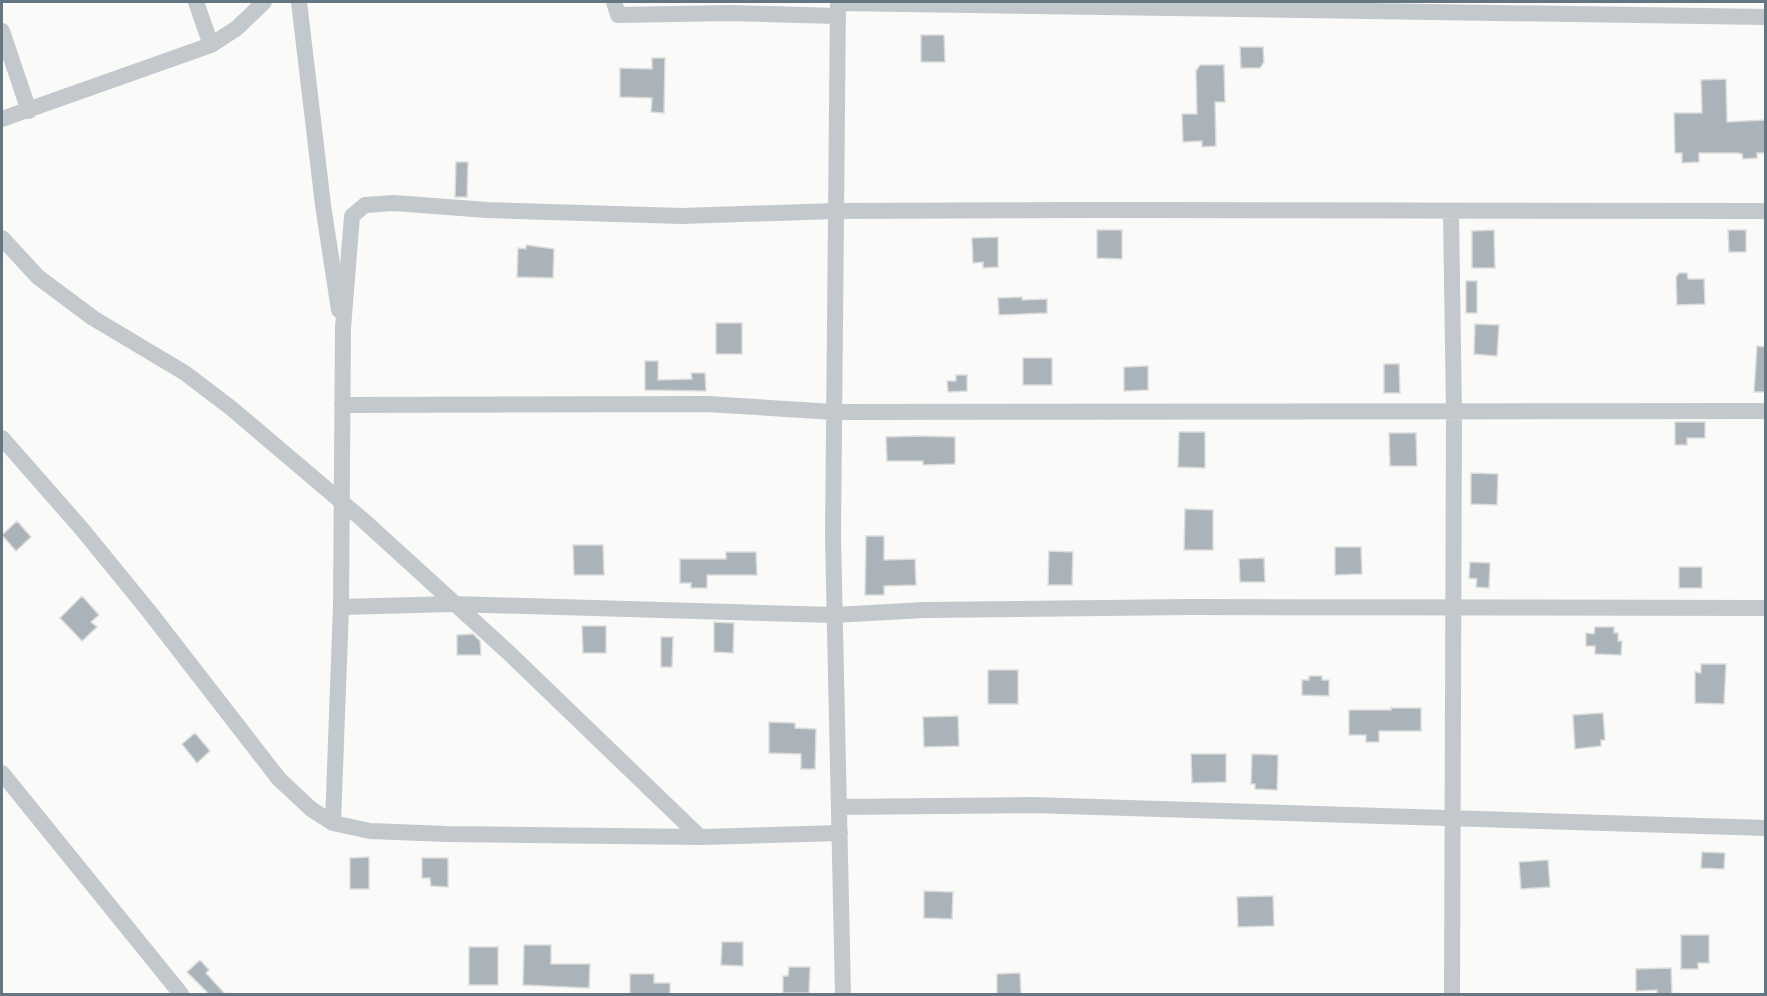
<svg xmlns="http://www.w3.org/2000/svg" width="1767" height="996" font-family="Montserrat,sans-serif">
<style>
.building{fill:#aab3b9;stroke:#dcdcda;stroke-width:1.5}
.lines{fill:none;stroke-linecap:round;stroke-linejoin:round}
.street{stroke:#c3c8cc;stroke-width:16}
</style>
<rect width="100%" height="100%" fill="#fafaf8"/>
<!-- building -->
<path class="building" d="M921 35H944L945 62H921Z
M1240 47H1263L1264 62 1260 68H1241Z
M652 58H665L664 113 651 112 652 98 620 97V68L652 69Z
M1200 65H1224L1225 102H1215L1216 146 1202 147V141L1183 142 1182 114H1197L1196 71Z
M1726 79 1727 122 1765 120 1766 153H1757V158L1743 159 1742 154 1737 153H1699V162L1682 163V153H1675L1674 113H1702L1701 80Z
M456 162H468L467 197H455Z
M1097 230H1122V259L1097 258Z
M1494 230 1495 268H1472V231Z
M1728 230H1746V252H1729Z
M998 237V267L983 268V262L973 263 972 238Z
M526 245 554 249 553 278 517 277 518 248 526 249Z
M1679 273H1687L1688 279H1704L1705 304 1677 305 1676 277Z
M1466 281H1477V313H1466Z
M1022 297V300L1047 299V313L999 315 998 298Z
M716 323H742V354H716Z
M1475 324 1499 325 1497 356 1474 354Z
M1757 346 1766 347V392H1754Z
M1023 358H1052V385H1023Z
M645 361H658V380L692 379 691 373H705L706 391 645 390Z
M1384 364H1399L1400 393H1384Z
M1148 366V390L1124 391V367Z
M956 375H967V391L948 392 947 381H956Z
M1675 422H1705V438H1687V445H1675Z
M1179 432H1205V468L1178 467Z
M1389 433H1416L1417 466H1390Z
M916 436 955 437V464L923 465V461H887L886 437Z
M1471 473 1498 474 1497 505 1471 504Z
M1185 509 1213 510V550H1184Z
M17 521 31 537 16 551 2 535Z
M866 536H884V560L915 559 916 585 884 586V595H865Z
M573 545H603L604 575H574Z
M1335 547H1361L1362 574 1335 575Z
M1049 551 1073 552 1072 585H1048Z
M726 552H756L757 575H707V588H691V583H680V559H726Z
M1264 558 1265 582H1240L1239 559Z
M1470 562 1490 563 1489 588 1476 587 1477 579 1469 578Z
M1679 567H1702V588H1679Z
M82 596 99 615 91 622 97 627 82 641 60 618Z
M714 622 734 623 733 653 714 652Z
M582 626H606V653H583Z
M1595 627H1614V633H1618V641H1622L1621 655 1595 654V646H1586V633L1594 634Z
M473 634 480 641 481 655H457V635Z
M661 637H673L672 667H661Z
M1701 664H1726L1724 704 1695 703V672L1701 673Z
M988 670H1018V704H988Z
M1309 676H1322V680H1329V696L1302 695V680H1309Z
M1391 708H1421V731H1379V742H1366V735H1349V710H1391Z
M1603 713 1605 740H1601V746L1575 749 1573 715Z
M958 716 959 746 924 747 923 717Z
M769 722 795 723V728L816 729 815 769H801V754L769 753Z
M195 733 210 751 197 763 182 744Z
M1191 754H1226V782L1192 783Z
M1252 754 1278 755 1277 790 1255 789V784H1251Z
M1702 852 1725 853 1724 869 1701 868Z
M369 857V889H350V858Z
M422 858H448V887L431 886 430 878H422Z
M1548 860 1550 887 1521 889 1519 862Z
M924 891 953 892 952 919 924 918Z
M1273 896 1274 926 1238 927 1237 897Z
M1681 935H1709V963H1698V969H1681Z
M722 942H743V966L721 965Z
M524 945H551V964H590L589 988 523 985Z
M469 947H498V985H469Z
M200 960 209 970 206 973 225 994H209L187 972Z
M789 967H810L809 993H783V976H788Z
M1671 968 1672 994H1657V990L1636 991V969Z
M1020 973 1021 994H997V974Z
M630 974H654V983H670V994H630Z"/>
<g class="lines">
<!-- street -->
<path class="street" d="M196 2 211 45
M299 2 323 205 339 310
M614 2 618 15 731 13 837 16
M838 2 833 537 843 994
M838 3 1766 17
M2 31 29 111
M2 119 211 45 237 28 264 2
M1451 213 1454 413 1452 994
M2 238 38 277 93 318 185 373 231 408 363 520 509 653 700 837
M342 405 707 404 834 412 1766 411
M2 438 81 528 148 610 279 779 311 809 333 823 370 831 447 834 700 837 840 833
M341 607 453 604 834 615 925 610 1190 607 1766 608
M2 773 181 994
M839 807 1032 805 1766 828
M333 823 341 607 343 328 352 216 365 205 394 203 487 210 682 216 835 211 1096 210 1766 211"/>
</g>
<!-- border -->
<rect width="1767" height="996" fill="none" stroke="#657683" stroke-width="6"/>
</svg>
